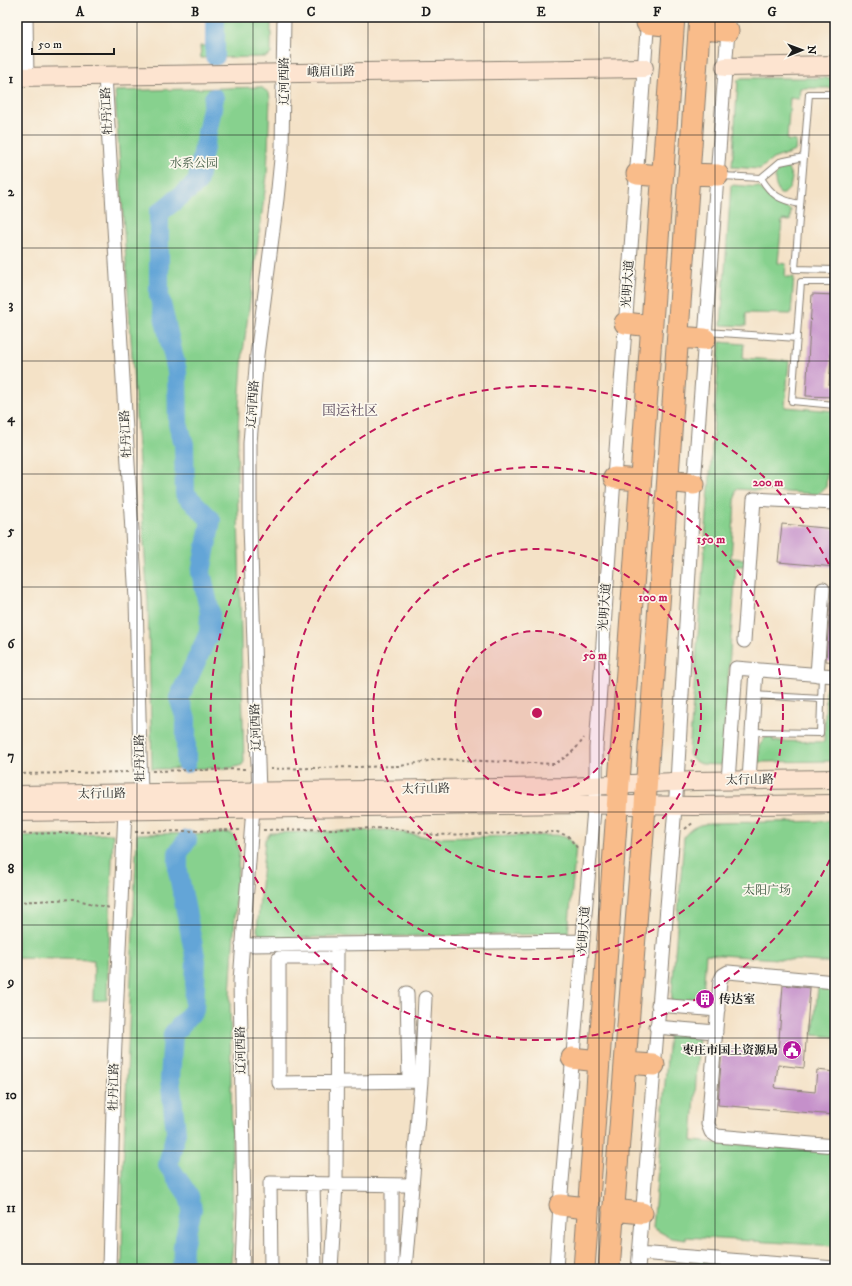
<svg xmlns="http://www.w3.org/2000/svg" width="852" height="1286" font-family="'IM FELL DW Pica','Noto Serif SC',serif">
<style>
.green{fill:#87d18e;stroke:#527655}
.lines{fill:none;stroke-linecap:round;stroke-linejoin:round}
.river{stroke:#63a5d7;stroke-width:20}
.building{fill:#c590ca}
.lane-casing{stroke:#887f72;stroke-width:8}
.street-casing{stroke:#887f72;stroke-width:15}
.secondary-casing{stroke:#887f72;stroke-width:20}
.primary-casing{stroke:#887f72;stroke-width:23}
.path{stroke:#887f72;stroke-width:2;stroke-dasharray:3 3;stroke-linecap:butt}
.lane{stroke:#fff;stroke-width:6}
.street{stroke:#fff;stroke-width:13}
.secondary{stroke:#fde4d0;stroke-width:18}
.primary{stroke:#f9bc8a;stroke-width:21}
.grid{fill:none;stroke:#1c1c1c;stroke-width:1;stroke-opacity:0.55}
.ring{fill:none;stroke:#c2185b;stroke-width:2;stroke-dasharray:7 5}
.labels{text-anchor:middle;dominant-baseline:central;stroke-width:3.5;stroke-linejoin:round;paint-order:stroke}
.street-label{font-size:12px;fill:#1c1c1c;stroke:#fbf7ec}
.park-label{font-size:12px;fill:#415b44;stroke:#fbf7ec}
.poi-label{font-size:12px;font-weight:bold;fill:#1c1c1c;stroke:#fbf7ec;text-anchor:start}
.quarter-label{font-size:14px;fill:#574559;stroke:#fbf7ec}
.centre{fill:#c2185b;stroke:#fbf7ec;stroke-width:2}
.ring-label{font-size:12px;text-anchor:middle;font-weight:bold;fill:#c2185b;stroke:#fbf7ec;stroke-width:3.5;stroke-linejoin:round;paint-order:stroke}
.neatline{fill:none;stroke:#1c1c1c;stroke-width:1.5}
.grid-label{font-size:13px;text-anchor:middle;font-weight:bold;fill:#1c1c1c}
</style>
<rect width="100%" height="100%" fill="#fbf7ec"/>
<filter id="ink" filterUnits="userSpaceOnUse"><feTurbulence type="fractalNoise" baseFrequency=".025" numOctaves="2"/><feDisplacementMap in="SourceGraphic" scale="8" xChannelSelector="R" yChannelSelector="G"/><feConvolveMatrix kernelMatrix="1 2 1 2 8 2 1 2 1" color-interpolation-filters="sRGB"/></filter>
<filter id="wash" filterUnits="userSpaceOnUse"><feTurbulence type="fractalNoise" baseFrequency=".012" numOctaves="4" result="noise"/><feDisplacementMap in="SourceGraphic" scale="16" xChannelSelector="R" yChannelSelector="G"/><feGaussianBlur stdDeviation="0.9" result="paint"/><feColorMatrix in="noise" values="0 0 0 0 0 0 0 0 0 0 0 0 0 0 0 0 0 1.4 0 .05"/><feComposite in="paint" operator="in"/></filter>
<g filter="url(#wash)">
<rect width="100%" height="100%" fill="#f4e2c7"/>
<!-- green -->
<path class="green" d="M208 17H271V54L266 57 201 58 200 46H209Z
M742 78H835V88H800L799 99 790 98 787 140 796 141 795 151 773 159 760 169 732 167 738 80Z
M261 87 269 93 270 98 267 176 243 352 239 407 237 469 244 762 242 765 232 768 152 769 148 604 115 91Z
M783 167 788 168 792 178 790 188 784 194H780C774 185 772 173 783 167Z
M731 185 759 187 772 200 791 210 790 221 782 220 778 263 786 264 785 277H794L791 314 746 313V326L721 325Z
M720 342 744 344 743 358 789 361 785 407 835 411V429H831L826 487 818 494 736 489 731 558 745 559V566H736L722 765C711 764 694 767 689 754Z
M831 682H835V761L759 762V746L766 737 773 736V741L824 742 826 687Z
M835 821V963L706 954 702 1006 671 1004 684 837C691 827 698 825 710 823Z
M388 830 433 838 557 835 568 838 576 846 568 934 262 938 257 931 265 840 270 833Z
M230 833 236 838 239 852 230 995 233 1245 230 1269H122L123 1169 137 834Z
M113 834 107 1000 93 1001 94 960 17 958V836Z
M818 987 835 989V1037L813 1035Z
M669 1034 699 1036 692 1141 835 1152V1246L686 1237V1240L671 1238 653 1228Z
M698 1261 832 1269H656L666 1265Z"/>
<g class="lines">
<!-- river -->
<path class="river" d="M215 17V56
M186 763V719L179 698 209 633 210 613 201 572 211 520 185 494 184 444 178 424 177 371 159 295V213L197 183 214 98
M182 1269 183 1246 192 1209 189 1196 168 1165 176 1132 170 1079 173 1034 194 1010 196 961 178 871V853L187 840"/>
</g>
<g id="blocks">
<!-- building -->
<path class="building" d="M812 294 835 295 829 385H835V397L806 396Z
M782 524 835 529V567L778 562Z
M830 602H835V662L826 661Z
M783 985 810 988 804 1068 778 1065 775 1088 815 1092 817 1070 835 1072V1115L718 1105 722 1047 778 1053Z"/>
</g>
</g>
<g filter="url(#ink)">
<use href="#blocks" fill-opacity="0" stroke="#887f72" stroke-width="1"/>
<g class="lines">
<!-- lane casing -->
<g class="lane-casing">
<path id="lane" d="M835 94H809L795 269 835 270
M722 176 761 178 780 162 804 157
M761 178C772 196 780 200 800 204
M835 282H801L792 401 835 405
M706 332 797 338
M754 695 821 699
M752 732 820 733 822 675"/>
</g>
<!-- street casing -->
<g class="street-casing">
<path id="street" d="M26 17 27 77
M105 75 136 599 141 794
M744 641 754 499 835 503
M817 675 823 589
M749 780 756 670
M728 781 736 668 835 676
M259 792 250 525V443L257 355 277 199 282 149 284 17
M242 945 583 941
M336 958H279V1083L421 1081
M835 982 728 972 723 975 720 981 708 1124 711 1132 717 1136 835 1146
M407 993 409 1081
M658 1005 718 1010
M656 1027 716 1032
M313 1183 315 1269
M392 1185V1269
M639 1253 835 1268
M109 1269 114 1066 125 810
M242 1269 244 1212 240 981 253 808
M271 1269 270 1183 412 1185
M331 1269 336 1184 337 950
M405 1269 421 1081 425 998
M556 1269 560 1205 596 786V748L614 478 648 17
M638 1269 677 782 694 484 729 17"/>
</g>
<!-- secondary casing -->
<g class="secondary-casing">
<path id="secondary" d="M725 67 835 65
M17 77 644 68
M17 795 568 787 695 781 835 779
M17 812 568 804 694 806 835 804"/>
</g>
<!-- primary casing -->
<g class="primary-casing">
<path id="primary" d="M647 23 673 26
M700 29 728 31
M637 174 662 176
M689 174 718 175
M625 323 651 326
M678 337 705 339
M614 478 640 480
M668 481 694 484
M572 1058 598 1061
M625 1063 654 1065
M560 1205 587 1208
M613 1210 642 1213
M584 1269 674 17
M609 1269 643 834 700 17"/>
</g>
<!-- path -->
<path class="path" d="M691 760 695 765
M270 769 400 766 439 759 554 764C567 757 576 750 584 738
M152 771 247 769
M17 774 129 772
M685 829 694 822
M263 830 392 828 435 835 557 832 568 836 578 849
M135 832 240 830
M17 834 112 832
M17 902 73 899 110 908"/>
<!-- lane -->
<use href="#lane" class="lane"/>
<!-- street -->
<use href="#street" class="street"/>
<!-- secondary -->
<use href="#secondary" class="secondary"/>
<!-- primary -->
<use href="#primary" class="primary"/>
</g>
</g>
<!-- grid -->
<path class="grid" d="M137 17V1269M253 17V1269M368 17V1269M484 17V1269M599 17V1269M715 17V1269M17 135H835M17 248H835M17 361H835M17 474H835M17 587H835M17 699H835M17 812H835M17 925H835M17 1038H835M17 1151H835"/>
<!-- distance rings -->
<circle cx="537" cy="713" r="82" fill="#c2185b" fill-opacity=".12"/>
<g class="ring">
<circle cx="537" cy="713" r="82"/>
<circle cx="537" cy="713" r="164"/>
<circle cx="537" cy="713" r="246"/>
<path d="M835 849A327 327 0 1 1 835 577"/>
</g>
<!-- icons -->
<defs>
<g id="building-disc" transform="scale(1)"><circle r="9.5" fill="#b5179e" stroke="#fbf7ec"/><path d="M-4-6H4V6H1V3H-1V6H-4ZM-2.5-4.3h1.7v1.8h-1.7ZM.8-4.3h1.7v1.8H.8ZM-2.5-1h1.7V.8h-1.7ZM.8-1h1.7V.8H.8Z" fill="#fff"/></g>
<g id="civic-disc" transform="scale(1)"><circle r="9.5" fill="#b5179e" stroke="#fbf7ec"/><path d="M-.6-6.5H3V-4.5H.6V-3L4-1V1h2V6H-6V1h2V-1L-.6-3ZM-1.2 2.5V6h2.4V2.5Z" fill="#fff"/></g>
</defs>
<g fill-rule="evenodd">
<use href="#building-disc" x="705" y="999"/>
<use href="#civic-disc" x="792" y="1050"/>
</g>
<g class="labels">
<!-- street labels -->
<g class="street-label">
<text transform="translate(331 72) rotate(-1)">峨眉山路</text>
<text transform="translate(284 81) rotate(-90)">辽河西路</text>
<text transform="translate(107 111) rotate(-93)">牡丹江路</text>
<text transform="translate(628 284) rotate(-86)">光明大道</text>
<text transform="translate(253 404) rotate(-86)">辽河西路</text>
<text transform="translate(126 434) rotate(-93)">牡丹江路</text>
<text transform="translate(605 607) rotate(-86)">光明大道</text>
<text transform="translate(256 727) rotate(-92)">辽河西路</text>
<text transform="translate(140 758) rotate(-91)">牡丹江路</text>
<text transform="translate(750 780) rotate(-1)">太行山路</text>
<text transform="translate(426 789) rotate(-1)">太行山路</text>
<text transform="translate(102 794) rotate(-1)">太行山路</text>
<text transform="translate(584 930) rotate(-86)">光明大道</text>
<text transform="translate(241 1050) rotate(-91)">辽河西路</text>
<text transform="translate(114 1087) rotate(-89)">牡丹江路</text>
</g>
<!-- park labels -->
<g class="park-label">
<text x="194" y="163">水系公园</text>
<text x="767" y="890">太阳广场</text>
</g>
<!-- poi labels -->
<g class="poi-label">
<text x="719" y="999">传达室</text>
<text x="778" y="1050" text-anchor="end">枣庄市国土资源局</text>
</g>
<!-- quarter labels -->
<g class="quarter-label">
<text x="350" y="411">国运社区</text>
</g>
</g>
<circle cx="537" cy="713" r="6" class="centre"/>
<g class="ring-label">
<text x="768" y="486">200 m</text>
<text x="711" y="543">150 m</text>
<text x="653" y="601">100 m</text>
<text x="595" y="659">50 m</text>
</g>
<!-- margin -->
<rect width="852" height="1286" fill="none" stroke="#fbf7ec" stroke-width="44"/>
<!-- north arrow -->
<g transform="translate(802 50) rotate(89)" stroke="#fbf7ec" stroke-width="3" paint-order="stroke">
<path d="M0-3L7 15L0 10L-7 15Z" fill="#1c1c1c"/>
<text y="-6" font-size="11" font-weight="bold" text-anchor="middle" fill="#1c1c1c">N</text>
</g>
<!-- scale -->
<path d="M32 48v6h82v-6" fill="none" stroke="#1c1c1c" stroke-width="2"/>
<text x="38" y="48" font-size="12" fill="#1c1c1c" stroke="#fbf7ec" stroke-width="3" paint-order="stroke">50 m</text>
<rect x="22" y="22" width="808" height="1242" class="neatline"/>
<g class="grid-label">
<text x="80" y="16">A</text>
<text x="195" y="16">B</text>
<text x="311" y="16">C</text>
<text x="426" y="16">D</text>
<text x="541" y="16">E</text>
<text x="657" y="16">F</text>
<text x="772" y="16">G</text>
<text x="11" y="83">1</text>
<text x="11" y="196">2</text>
<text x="11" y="309">3</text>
<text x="11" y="422">4</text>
<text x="11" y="535">5</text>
<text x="11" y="648">6</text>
<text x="11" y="760">7</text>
<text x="11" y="873">8</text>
<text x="11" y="986">9</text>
<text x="11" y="1099">10</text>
<text x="11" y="1212">11</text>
</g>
</svg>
